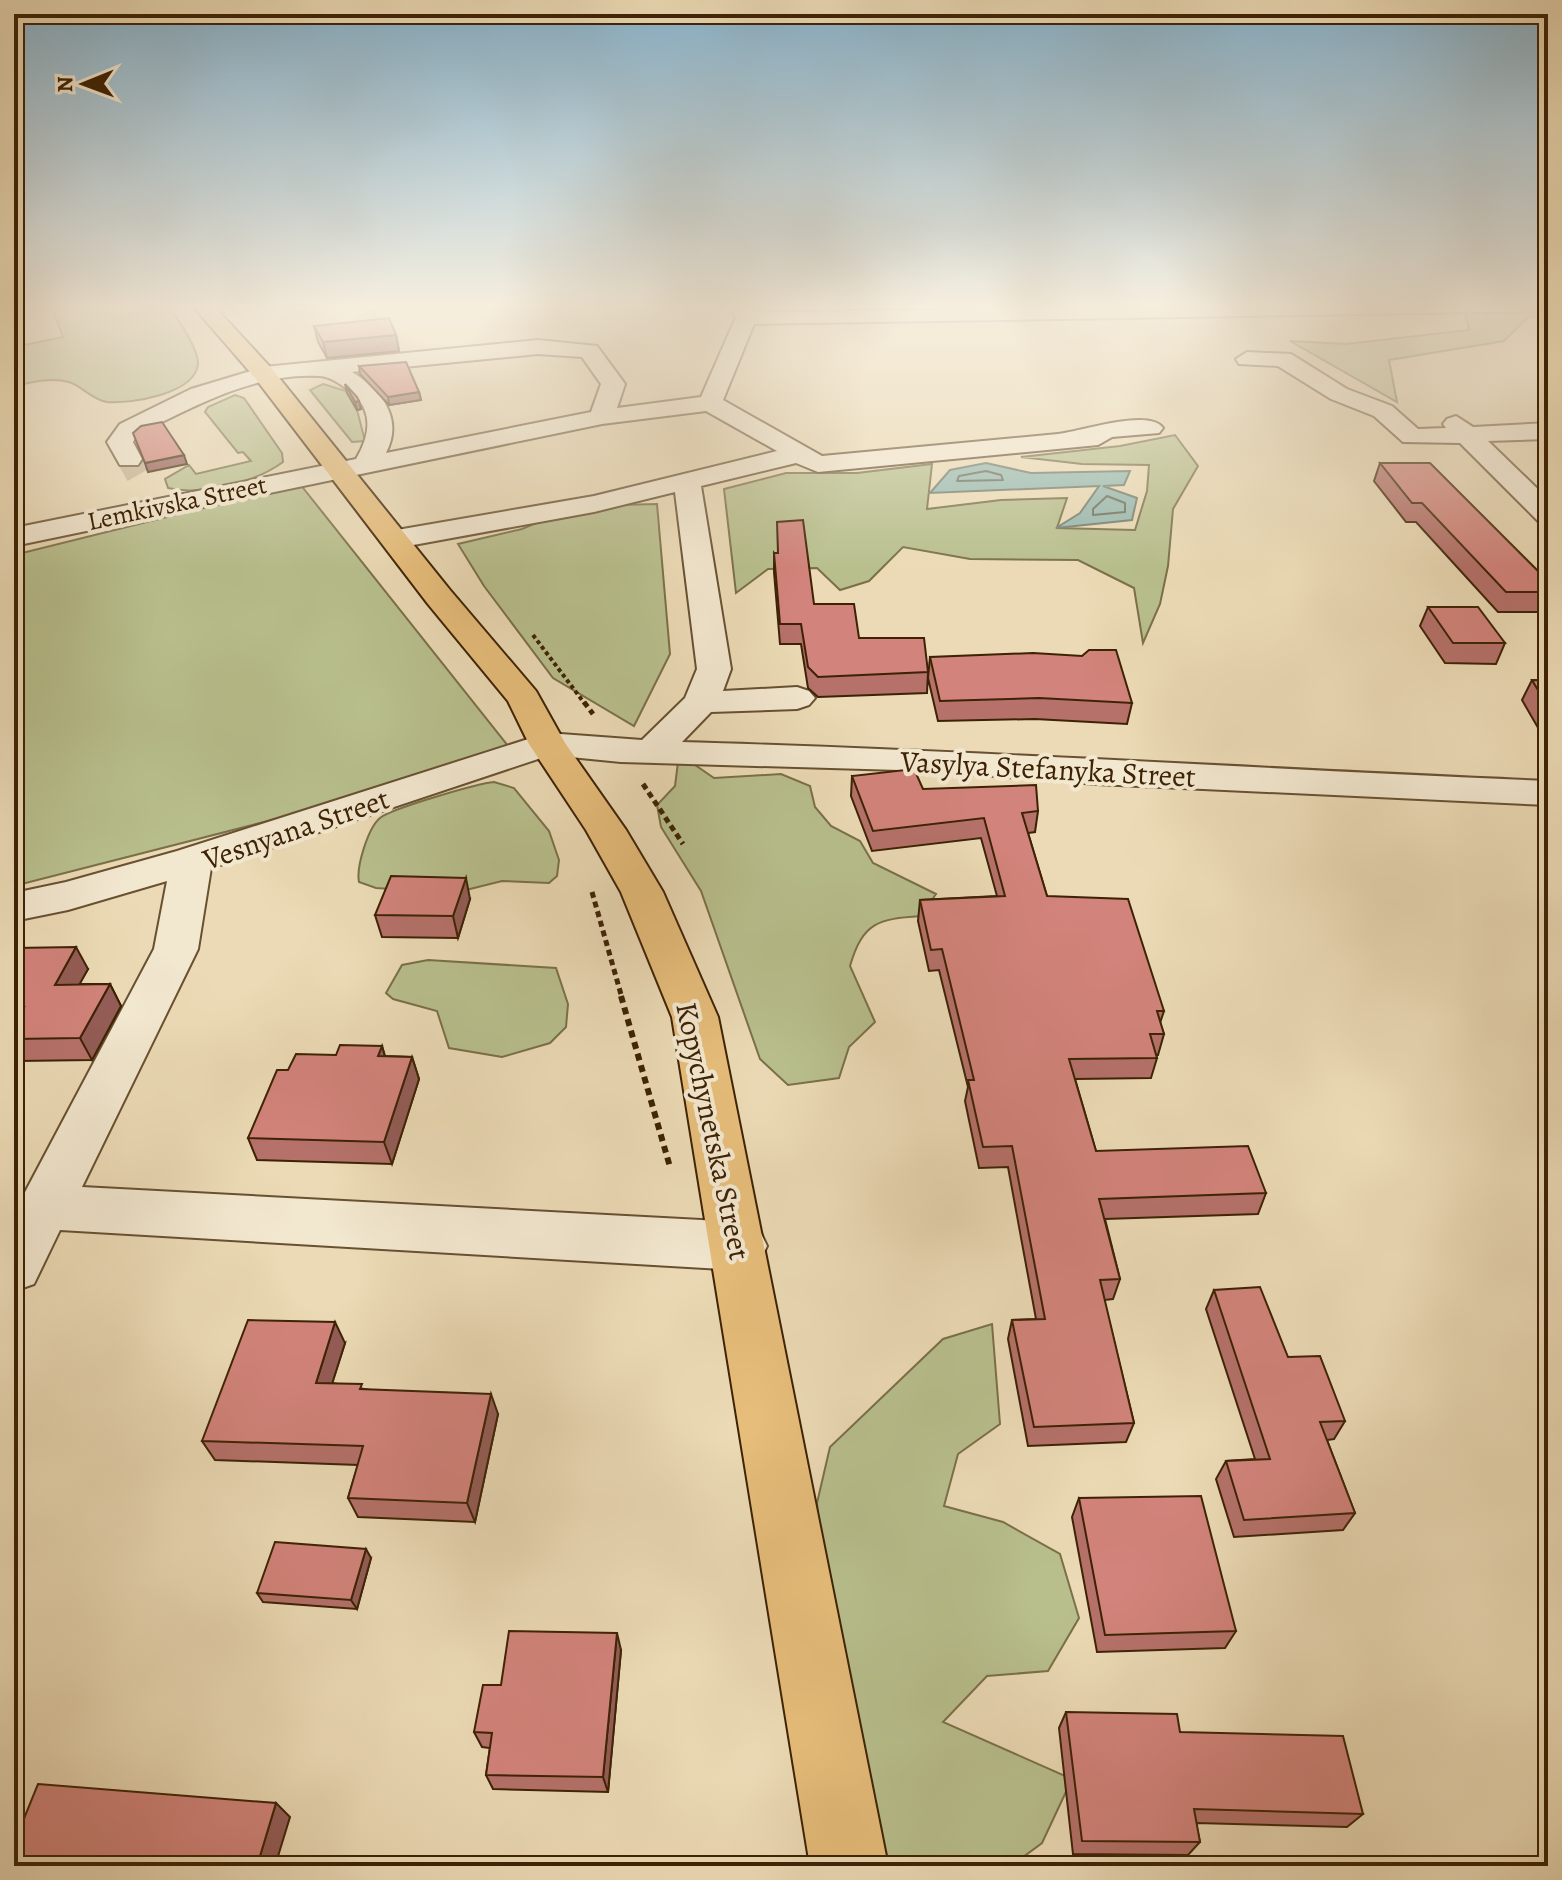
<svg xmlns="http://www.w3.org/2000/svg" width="1562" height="1880" font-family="Alegreya,serif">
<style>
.green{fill:#b8bf8d;stroke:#7a7049;stroke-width:2}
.water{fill:#98bab1;stroke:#747d6c;stroke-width:2}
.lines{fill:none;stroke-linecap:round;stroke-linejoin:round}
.shore{stroke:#6a6e5b;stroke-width:2}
.minor-tunnel{stroke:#c8b592;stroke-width:24;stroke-dasharray:24 12;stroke-linecap:butt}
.minor-casing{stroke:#685031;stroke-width:4}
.major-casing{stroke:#3d2205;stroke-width:4}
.path-far2{stroke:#3d2205;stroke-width:4;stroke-dasharray:4 3;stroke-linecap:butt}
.path-far1{stroke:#3d2205;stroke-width:5;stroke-dasharray:6 4;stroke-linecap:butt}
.path{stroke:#3d2205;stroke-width:6;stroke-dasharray:7 5;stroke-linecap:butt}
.minor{fill:#f2e7cf;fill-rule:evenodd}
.major{fill:#e6bd7a;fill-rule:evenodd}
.wall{fill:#b5716a;stroke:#3d2205;stroke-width:2}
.shaded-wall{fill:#935c56;stroke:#3d2205;stroke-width:2}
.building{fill:#d2837b;stroke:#3d2205;stroke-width:2}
.labels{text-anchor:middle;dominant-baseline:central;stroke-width:8;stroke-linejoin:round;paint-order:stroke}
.far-street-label{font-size:26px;fill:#3d2205;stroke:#f2e7cf}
.street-label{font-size:30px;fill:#3d2205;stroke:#f2e7cf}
</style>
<rect width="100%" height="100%" fill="#ebdab5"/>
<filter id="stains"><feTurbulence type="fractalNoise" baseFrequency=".0025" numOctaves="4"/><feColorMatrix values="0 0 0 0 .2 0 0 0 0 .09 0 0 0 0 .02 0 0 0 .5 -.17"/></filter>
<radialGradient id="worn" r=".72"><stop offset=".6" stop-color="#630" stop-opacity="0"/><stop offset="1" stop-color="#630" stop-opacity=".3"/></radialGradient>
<!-- green -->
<path class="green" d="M51 305H168C177 318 199 349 198 364 195 394 131 404 107 402 92 400 82 386 69 382 51 377 32 382 14 386V347L63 337Z
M1548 309V315L1528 317 1504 341 1389 360 1397 402 1290 341 1346 344 1469 330 1465 313Z
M323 384 346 391 357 410 365 441 352 442 310 390Z
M235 395 244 398 282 453 283 462C256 482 202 496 168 488L165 479 189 465 196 474 251 461 243 452 238 453 205 412 208 407Z
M1175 435 1198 466 1173 509 1168 566 1160 604 1143 643 1134 588 1078 560 970 559 903 547 869 581 840 590 817 568 768 569 736 593 724 489 786 473H857L932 464 927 509 1001 500 1067 498 1057 528 1135 530 1147 491 1149 465 1082 464 1021 457 1120 446Z
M300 484 512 751 315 809 14 886V555Z
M657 504 670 654 634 726 553 678 484 586 458 544 522 529 577 506Z
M679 754 714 778 781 774 810 786 815 807 831 826 860 841 873 863 936 894 921 916C878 919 863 922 850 966L875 1022 849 1047 839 1078 788 1085 760 1059 701 891 661 827 657 805 675 786Z
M494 782 514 788 549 831 559 860 557 876 549 883 502 881 454 893 376 888 359 882C356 867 368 828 380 818 390 809 479 783 494 782Z
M428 960 556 968 568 1004 566 1027 550 1043 502 1057 449 1048 437 1011 393 999 386 993 402 965Z
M992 1324 1000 1424 958 1454 944 1506 1003 1522 1060 1554 1079 1618 1048 1671 987 1676 943 1722 1072 1779 1042 1843 1011 1866H878L832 1700 817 1503 830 1447 943 1339Z"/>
<!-- water -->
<path class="water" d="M986 463 1031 473 1130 471 1124 485 1103 486 1137 498 1132 520 1056 528 1080 513 1099 486 930 493 950 470Z"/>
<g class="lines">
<!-- shore -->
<path class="shore" d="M986 471 1001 475 1003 480 957 481 959 476Z
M1107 496 1125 503V512L1093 515V509Z"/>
<!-- minor-tunnel -->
<path class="minor-tunnel" d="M129 459 138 475"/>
<!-- minor casing -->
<g class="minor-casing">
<path id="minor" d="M730 305H750L754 311 794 312 1208 305H1548V311L754 324 723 400 822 456 1058 434C1079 432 1149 408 1163 428L1159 433 1112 437 1098 445 818 472 796 463 701 486 731 669 723 691 797 687 809 691 815 698 809 705 797 709 711 712 682 742C971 750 1259 769 1548 781V805L1097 784 933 771 621 762 550 755 211 868 198 949 82 1187 739 1222 759 1229 767 1246 759 1263 739 1270 60 1230 34 1284 14 1291V1213L154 949 167 881 68 910 14 921V893L66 882 177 851 547 733 642 740 685 698 697 669 675 492 594 512 397 548 387 545 382 539 387 533 397 530 594 496 777 451 706 411 602 424 14 546V528L356 459C368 439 374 415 356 397 347 388 331 376 319 376 255 372 193 407 138 434L133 442 142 459 138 465H120L107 442 120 424 191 389 264 367 538 340 597 346 625 384 617 408 701 397 736 317ZM538 354 582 357 601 384 591 412 386 453C404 418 381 390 352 372Z
M1247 352 1291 354 1347 389 1392 406 1418 429 1446 428 1443 424 1447 419 1456 416 1473 427 1548 423V439L1488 441 1548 499V524L1538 521 1460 443 1403 442 1374 416 1331 399 1278 366 1239 364 1236 359Z"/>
</g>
<!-- major casing -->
<g class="major-casing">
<path id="major" d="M192 305H213L272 369 450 590 536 691 565 743 626 830 663 892 718 1017 888 1866H810L672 1017 621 892 586 830 529 744 508 701 428 604 256 379Z"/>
</g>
<!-- path-far2 -->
<path class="path-far2" d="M533 635 585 704"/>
<!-- path-far1 -->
<path class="path-far1" d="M584 702 593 714
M643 784 683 844
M592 892 622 998"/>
<!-- path -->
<path class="path" d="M621 996 670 1167"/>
<!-- minor -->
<use href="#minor" class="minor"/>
<!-- major -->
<use href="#major" class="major"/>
</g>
<!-- wall -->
<path class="wall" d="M314 326 396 335 399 351 327 358 318 342Z
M359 366 419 392 421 400 389 405 360 374Z
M345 384 361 409 357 410 347 393Z
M1380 463 1548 581V612H1498L1416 522H1406L1374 481Z
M774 553 814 604 859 638 928 672 927 693 818 697 808 688 801 644H780L774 572Z
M1428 607 1505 643 1496 664 1445 663 1420 626Z
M930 657 1132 703 1127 724 1035 719 938 721 928 678Z
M1532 680 1548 681V745L1522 700Z
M852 776 1038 811 1035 832 1028 833 1047 896 1164 1011 1160 1023 1164 1034 1158 1055H1156L1157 1058 1151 1078 1075 1079 1096 1151 1266 1193 1258 1214 1105 1219 1120 1279 1113 1299 1104 1300 1134 1423 1126 1442 1028 1446 1008 1339 1012 1320 1036 1319 1008 1167 979 1168 965 1101 968 1087 939 970 929 971 918 921 920 900 997 896 981 838 872 851 851 796Z
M470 899 458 938 382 937 375 915Z
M14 948 88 969 79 984H110L121 1006 92 1060 18 1061 14 1054Z
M382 1046 385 1056 412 1057 419 1079 392 1164 257 1160 248 1138 288 1070 336 1055Z
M1214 1290 1288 1357 1345 1421 1334 1439 1327 1440 1355 1513 1343 1530 1234 1537 1216 1479 1226 1461 1255 1459 1206 1309Z
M345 1343 332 1383 498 1414 475 1522 358 1517 348 1498 358 1465 215 1460 202 1441Z
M1079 1498 1236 1631 1225 1648 1097 1652 1072 1517Z
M371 1558 357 1609 263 1602 257 1593Z
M621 1650 608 1792 493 1789 486 1775 490 1748 482 1747 474 1732 501 1685Z
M1066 1712 1180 1732 1363 1814 1347 1827 1196 1823 1200 1842 1188 1855 1073 1854 1059 1728Z"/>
<!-- shaded-wall -->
<path class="shaded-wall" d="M396 335 399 351 327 358 323 342Z
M419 392 421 400 389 405 388 397Z
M359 401 361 409 357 410 355 402Z
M184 455 187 464 148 472 145 463Z
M466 878 470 899 458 938 453 916Z
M76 947 88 969 67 1007 55 985Z
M110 984 121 1006 92 1060 80 1038Z
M382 1046 388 1068 378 1056Z
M412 1057 419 1079 392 1164 384 1142Z
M335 1322 345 1343 326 1403 316 1383Z
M491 1394 498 1414 475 1522 467 1503Z
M366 1549 371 1558 357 1609 351 1600Z
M617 1633 621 1650 608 1792 603 1777Z
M276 1803 290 1817 275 1866H257Z"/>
<!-- building -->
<path class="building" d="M389 318 396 335 323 342 314 326Z
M406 362 419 392 388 397 359 366Z
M345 384 357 397 359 401 355 402Z
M162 422 184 455 145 463 133 433 141 426Z
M1380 463H1430L1548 581V592H1506L1422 503H1412Z
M803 520 814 604H854L859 638H924L928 672 818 677 808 667 801 624H780L774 553H778L777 522Z
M1428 607H1478L1505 643H1453Z
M1089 650H1116L1132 703 1039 698 940 701 930 657 1033 653 1082 656Z
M1532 680 1548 681V707Z
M914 769 923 789 1036 785 1038 811 1022 813 1047 896 1128 899 1164 1011H1157L1164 1034H1150L1157 1058 1069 1059 1096 1151 1248 1146 1266 1193 1099 1199 1120 1279 1100 1280 1134 1423 1034 1427 1012 1320 1045 1319 1012 1146 983 1147 968 1080H974L942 949 931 950 920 900 1005 896 984 818 873 831 852 776Z
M391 876 466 878 453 916 375 915Z
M76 947 55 985 110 984 80 1038 14 1039V1023L24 1007H14V948Z
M340 1045 382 1046 378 1056 412 1057 384 1142 248 1138 277 1070H288L296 1054 336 1055Z
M1260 1287 1288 1357 1320 1356 1345 1421 1320 1422 1355 1513 1244 1520 1226 1461 1270 1459 1214 1290Z
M248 1320 335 1322 316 1383 362 1384 360 1389 491 1394 467 1503 348 1498 363 1446 202 1441Z
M1201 1496 1236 1631 1105 1635 1079 1498Z
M275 1542 366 1549 351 1600 257 1593Z
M509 1631 617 1633 603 1777 486 1775 492 1733 474 1732 483 1685H501Z
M1066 1712 1177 1714 1180 1732 1343 1736 1363 1814 1194 1809 1200 1842 1082 1841Z
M38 1784 276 1803 257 1866H14V1843Z"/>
<!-- sky -->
<linearGradient id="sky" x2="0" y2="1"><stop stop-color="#88b6d2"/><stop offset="0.54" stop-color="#f6eede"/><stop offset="1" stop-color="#f6eede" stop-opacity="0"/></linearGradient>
<rect width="1562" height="568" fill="url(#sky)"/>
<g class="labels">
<!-- far-street labels -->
<g class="far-street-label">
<text transform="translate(177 503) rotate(-12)">Lemkivska Street</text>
</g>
<!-- street labels -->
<g class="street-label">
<text transform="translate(1048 769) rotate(3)">Vasylya Stefanyka Street</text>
<text transform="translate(296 829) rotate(-19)">Vesnyana Street</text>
<text transform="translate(713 1131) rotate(78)">Kopychynetska Street</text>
</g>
</g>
<!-- margin -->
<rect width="1562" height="1880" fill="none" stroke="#ebdab5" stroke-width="48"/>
<rect x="16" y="16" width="1530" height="1848" fill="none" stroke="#3d2205" stroke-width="4"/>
<rect x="24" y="24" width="1514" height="1832" fill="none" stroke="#3d2205" stroke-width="2"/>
<!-- north arrow -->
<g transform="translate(84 84) rotate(269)" stroke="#f2e7cf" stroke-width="6" paint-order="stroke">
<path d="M0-6L14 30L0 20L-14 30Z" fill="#3d2205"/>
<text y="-12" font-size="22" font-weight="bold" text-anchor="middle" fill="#3d2205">N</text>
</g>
<rect width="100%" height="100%" filter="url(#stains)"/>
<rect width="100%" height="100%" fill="url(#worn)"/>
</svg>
